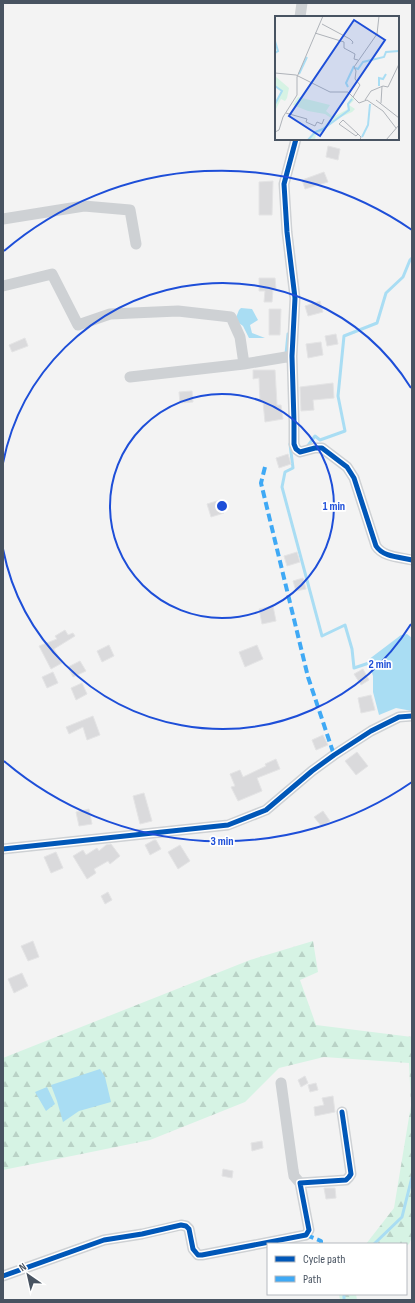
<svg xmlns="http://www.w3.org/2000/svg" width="415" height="1303" font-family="'Sofia Sans Condensed',sans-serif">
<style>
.forest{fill:url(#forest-firs)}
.water{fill:#a9ddf3}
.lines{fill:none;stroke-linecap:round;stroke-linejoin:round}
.stream{stroke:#a9ddf3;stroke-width:3}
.building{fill:#dadadc;stroke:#e4e4e5}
.minor{stroke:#ced1d4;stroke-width:11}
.quiet{stroke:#3fa9f5;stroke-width:4;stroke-dasharray:8 4;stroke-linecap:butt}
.cycleway-casing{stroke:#fff;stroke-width:8}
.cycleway{stroke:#0057b8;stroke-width:5}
.ring{fill:none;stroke:#1d4ed8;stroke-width:2}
.inset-river{fill:none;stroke:#a9ddf3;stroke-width:2}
.inset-road{fill:none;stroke:#afb3b9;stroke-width:1}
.view{fill:#1d4ed8;fill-opacity:0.15;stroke:#1d4ed8;stroke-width:2}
.inset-edge{fill:none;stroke:#485361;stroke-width:2}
.centre{fill:#1d4ed8;stroke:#fff;stroke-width:2}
.ring-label{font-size:12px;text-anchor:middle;font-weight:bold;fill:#1d4ed8;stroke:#fff;stroke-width:3.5;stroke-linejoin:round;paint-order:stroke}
</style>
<defs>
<pattern id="forest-firs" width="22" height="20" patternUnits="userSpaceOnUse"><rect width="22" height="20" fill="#d6f3e4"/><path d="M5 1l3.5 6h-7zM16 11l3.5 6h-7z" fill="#b9d2c6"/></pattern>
</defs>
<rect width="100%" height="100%" fill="#f3f3f3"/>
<!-- forest -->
<path class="forest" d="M313 941 318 972 300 980 316 1025 412 1037V1237L409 1244 406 1246V1244H366L394 1208 411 1105 409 1063 324 1057 279 1068 245 1102 150 1140 3 1170V1058L250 960Z
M339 1294H356L357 1300H340Z"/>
<!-- water -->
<path class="water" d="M241 308 252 309 258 320 250 325 252 333 265 338H249L243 326 235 320 239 310Z
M407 634 412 638V711L396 708 379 715 373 692V676L368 660 401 635Z
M100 1069 105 1077 111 1102 79 1111 63 1122 57 1101 51 1085Z
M47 1087 55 1104 46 1111 35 1092Z"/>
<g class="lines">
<!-- stream -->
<path class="stream" d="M286 354 288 334
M290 444 293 468 285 472 282 487 322 636 345 625 352 649 354 668 369 663
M307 447 315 436 320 440 345 431 338 396 344 336 377 323 386 293 403 277 410 260 412 258
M374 1244 402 1217 412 1177
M344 1294V1300"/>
</g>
<!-- building -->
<path class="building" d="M328 146 340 149 338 160 326 157Z
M324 172 328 182 305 189 302 180Z
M273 181 272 215H259V182Z
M259 278H275L276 289H273L272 302H264L265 291H259Z
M320 301 323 312 308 316 305 306Z
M269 309H281L280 335H269Z
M336 334 338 344 327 346 325 336Z
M25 338 28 346 12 352 9 345Z
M321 342 323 355 308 358 306 344Z
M253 370H275L277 405H281L283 419 265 422 263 402H260L259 378 253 379Z
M333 383 334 398 313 400 314 410 301 411 300 387Z
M192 391 193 402 180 403 179 392Z
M288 454 291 464 279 468 276 458Z
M220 500 224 513 211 517 207 504Z
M297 552 300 562 287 566 284 556Z
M303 578 306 589 296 591 293 581Z
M273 606 276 621 262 624 259 609Z
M65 630 68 635 73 633 75 636 54 649 62 663 51 669 39 646 57 639 55 636Z
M109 645 114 656 102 662 97 651Z
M257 645 263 659 245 667 239 652Z
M80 661 86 671 73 677 68 667Z
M363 669 369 680 361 685 354 674Z
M53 672 58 683 47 688 42 677Z
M82 683 87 694 76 700 71 688Z
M371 695 375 710 361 713 358 698Z
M93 716 100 735 87 740 83 727 69 734 66 727Z
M323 735 328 745 316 750 312 740Z
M357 752 368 766 356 775 345 761Z
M276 759 280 769 257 778 262 791 238 801 231 787 235 786 230 774 240 770 243 777 266 766 265 764Z
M144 793 152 821 140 824 133 796Z
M89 809 92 824 79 826 76 812Z
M323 811 330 821 322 827 314 817Z
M154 840H156L161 849 150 855 145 845Z
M111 844 120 856 110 864 108 861 94 869 96 873 87 879 73 856 83 850 86 855 97 848 99 851 106 845Z
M180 845 190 861 178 869 168 852Z
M56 852 63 868 51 873 44 857Z
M108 892 112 900 105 904 101 896Z
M33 941 39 957 28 961 21 946Z
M22 973 28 986 14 993 8 979Z
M305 1076 308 1083 301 1087 298 1080Z
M316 1083 318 1090 310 1092 308 1085Z
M333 1096 335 1112 315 1116 314 1107 324 1105 322 1098Z
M262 1141 263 1148 252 1151 251 1143Z
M223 1169 233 1171 232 1178 222 1176Z
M324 1188H335L336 1198 326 1199Z"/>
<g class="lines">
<!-- minor -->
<path class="minor" d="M300 17 302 3
M296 139 284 184 287 232 295 298 292 356 294 422V444L296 449 300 452 315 448H322L347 467 354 478 376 546C383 557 399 557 412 560
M3 219 84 206 130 210 136 244
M3 286 52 274 78 325 110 314 178 311 231 317 240 337 244 364 292 356
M130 377 244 364
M3 849 228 825 266 810 312 771 334 755 371 731 399 717 412 716
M281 1083 293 1170 294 1176 300 1183
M3 1276 104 1240 142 1234 181 1225 186 1226 189 1229 193 1249 198 1255H202L306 1235 309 1230 300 1183 346 1180 349 1177 351 1174 342 1112"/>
<!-- quiet -->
<path class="quiet" d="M265 467 261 483 308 677 334 755
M306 1235 321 1241V1244"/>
<!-- cycleway casing -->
<g class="cycleway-casing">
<path id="cycleway" d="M296 139 284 184 287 232 295 298 292 356 294 422V444L296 449 300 452 315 448H322L347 467 354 478 376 546C383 557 399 557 412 560
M3 849 228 825 266 810 312 771 334 755 371 731 399 717 412 716
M3 1276 104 1240 142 1234 181 1225 186 1226 189 1229 193 1249 198 1255H202L306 1235 309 1230 300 1183 346 1180 349 1177 351 1174 342 1112"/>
</g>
<!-- cycleway -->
<use href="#cycleway" class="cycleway"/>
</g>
<!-- distance rings -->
<g class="ring">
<circle cx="222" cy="506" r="112"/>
<path d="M411 624A223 223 0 0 1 3 549M3 463A223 223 0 0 1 411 388"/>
<path d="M412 782A335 335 0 0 1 4 761M4 251A335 335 0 0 1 412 230"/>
</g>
<!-- overview -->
<g transform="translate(275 16)">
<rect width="124" height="124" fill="#f3f3f3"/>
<path d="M0 60 14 72 12 82 10 85 6 83 0 95 1 86 7 75 0 70ZM77 80 79 84 74 89 80 93 77 96 59 104 47 116 41 117 40 124H32L40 115 48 112 56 102 50 98 33 95 18 89 23 81 55 89 51 95 58 101 73 93 72 88Z" fill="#d6f3e4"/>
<path class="inset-river" d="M0 25 3 35 0 37M80 52 83 53 88 46 109 41 111 36 124 35M24 58 32 41M0 70 7 75 0 88M104 70V62L108 63 111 58M73 71 71 67 79 50M87 121 93 109 95 88M33 124 40 116 48 113 74 94 73 88 77 83"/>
<path class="inset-road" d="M47 8 75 23 78 26 77 28M40 17 69 26V32L80 38 79 43 83 44M0 57 21 59 55 76H73L84 87 92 84 108 95 121 112M78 81 85 69 80 63 81 55 79 51 102 18 104 0M90 84 96 75 108 70 113 71 124 48M101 84 124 102M106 87 107 70M11 97 32 103 31 106 40 110 42 106 47 108 49 103M0 116 4 114 8 101 22 79V61L48 0M83 118 81 120 64 108 68 104 83 118 86 121 85 124M111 124 124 109"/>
<path class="view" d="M79 4 110 24 45 120 14 100Z"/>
<rect width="124" height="124" class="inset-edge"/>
</g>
<circle cx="222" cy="506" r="6" class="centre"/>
<g class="ring-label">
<text x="334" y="510">1 min</text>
<text x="380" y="668">2 min</text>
<text x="222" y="845">3 min</text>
</g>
<!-- border -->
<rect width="415" height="1303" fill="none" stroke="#485361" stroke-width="8"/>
<!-- legend -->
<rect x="267" y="1243" width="140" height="52" fill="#ffffff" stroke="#b6bac0"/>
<rect x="275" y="1256" width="20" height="6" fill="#0057b8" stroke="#b6bac0"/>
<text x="303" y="1263" font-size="12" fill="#485361">Cycle path</text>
<rect x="275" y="1276" width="20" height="6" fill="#3fa9f5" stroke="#b6bac0"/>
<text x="303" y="1283" font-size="12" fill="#485361">Path</text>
<!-- north arrow -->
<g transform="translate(28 1275) rotate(326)" stroke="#ffffff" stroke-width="3" paint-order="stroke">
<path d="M0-3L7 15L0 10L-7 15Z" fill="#485361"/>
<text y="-6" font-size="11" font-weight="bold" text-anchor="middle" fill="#485361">N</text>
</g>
</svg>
